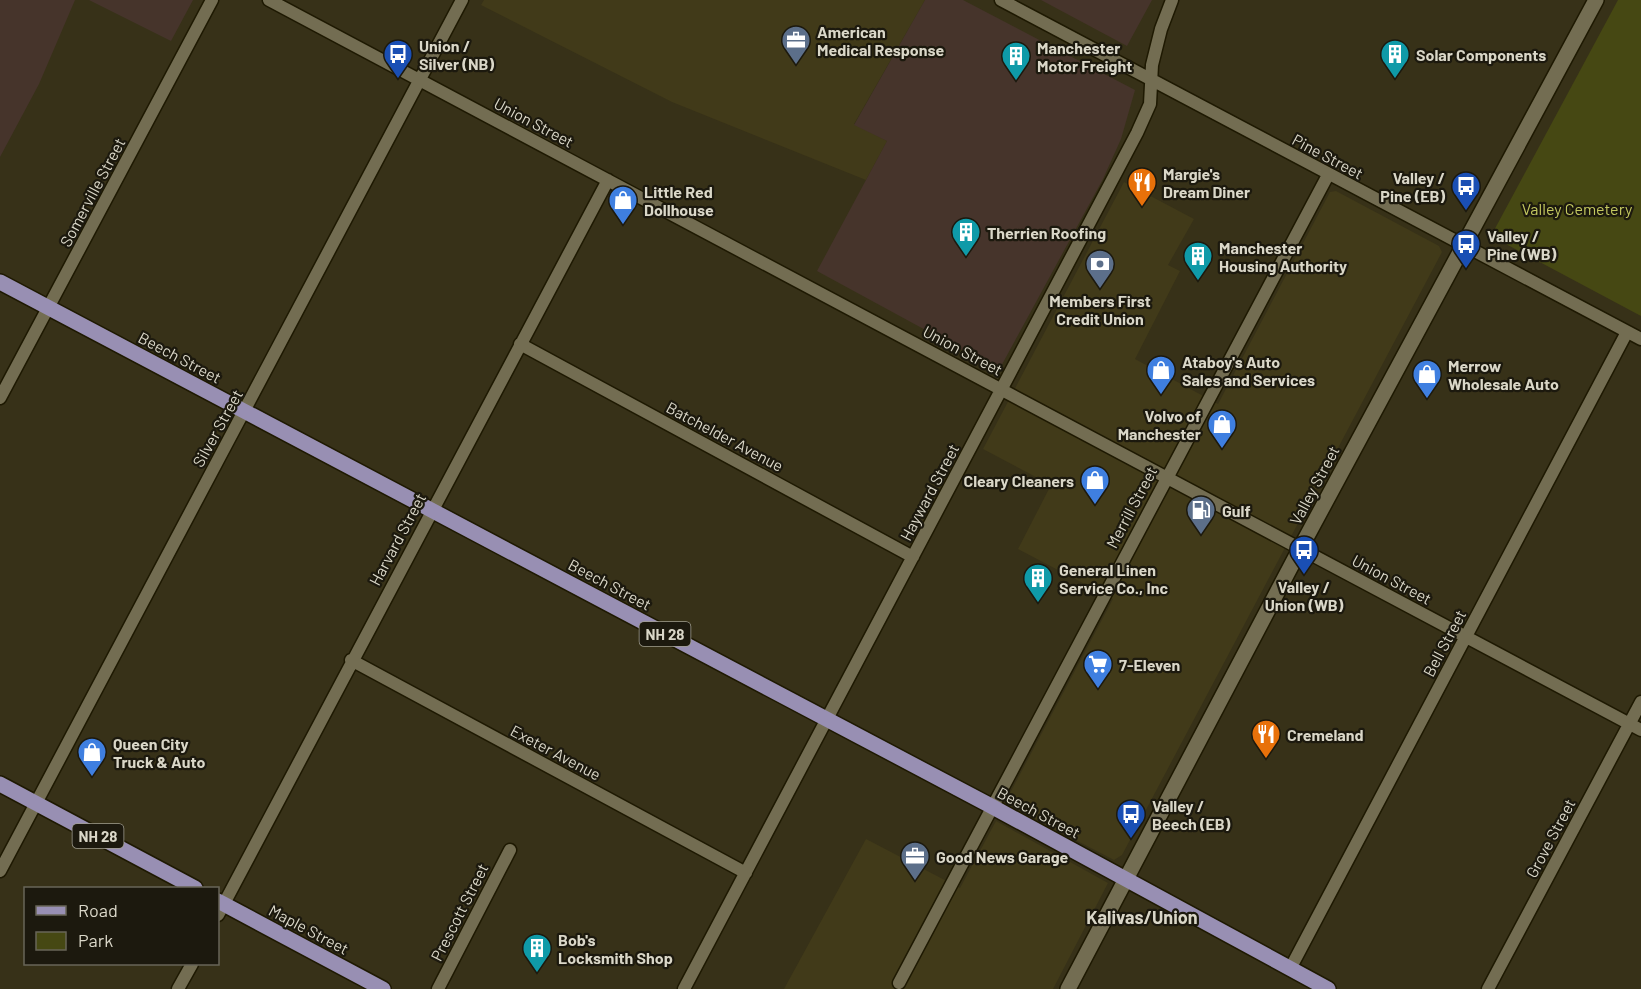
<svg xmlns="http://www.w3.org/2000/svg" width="1641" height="989" font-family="Barlow,sans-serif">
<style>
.built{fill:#413a19}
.industrial{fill:#46342b}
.green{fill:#464813}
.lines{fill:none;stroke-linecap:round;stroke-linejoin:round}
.street-casing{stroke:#1e1902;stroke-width:15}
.secondary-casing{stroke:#1e1902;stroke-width:18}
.primary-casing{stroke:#1e1902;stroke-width:18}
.street{stroke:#736d52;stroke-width:12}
.secondary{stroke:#736d52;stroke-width:15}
.primary{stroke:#988fb3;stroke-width:15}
.labels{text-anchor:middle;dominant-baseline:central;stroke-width:4.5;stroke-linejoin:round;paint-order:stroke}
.shield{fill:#1c190e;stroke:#a19e90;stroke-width:1.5}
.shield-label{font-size:15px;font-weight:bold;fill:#dad7c8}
.poi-label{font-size:16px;font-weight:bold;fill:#dad7c8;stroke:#1c190e;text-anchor:start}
.street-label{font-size:16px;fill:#dad7c8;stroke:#1c190e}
.park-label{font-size:16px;fill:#c4c960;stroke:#1c190e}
.neighbourhood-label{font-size:18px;font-weight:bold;fill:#dad7c8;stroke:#1c190e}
</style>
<rect width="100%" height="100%" fill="#373118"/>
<!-- built -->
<path class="built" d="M484 0H925L854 124 887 141 866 180 672 102 481 5Z
M1124 182 1194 219 1168 265 1180 271 1135 359 1218 404 1330 192 1336 191 1439 246 1442 252 1122 855 1114 860 1016 809 1011 802 1010 793 1113 599 1018 549 1051 485 983 449Z
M996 821 1108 883 1053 989H784L866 839 960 888Z"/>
<!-- industrial -->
<path class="industrial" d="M0 0H75L39 84 0 157Z
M89 0H193L171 41Z
M925 0H963L1135 90 1121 139 1103 179 999 370 817 271 887 141 854 125Z
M1041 0H1152L1127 46Z"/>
<!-- green -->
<path class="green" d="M1618 0H1641V316L1491 236Z"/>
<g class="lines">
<!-- street casing -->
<g class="street-casing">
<path id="street" d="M269 0 1641 730
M1001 0 1641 339
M520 344 913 557
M0 398 212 0
M351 660 746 873
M0 871 462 0
M218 915 608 180
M1290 969 1627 332
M899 983 1328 175
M178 989 192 964
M438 989 510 850
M684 989 1137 133 1150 104 1152 65 1161 29 1172 0
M1488 989 1641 702"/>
</g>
<!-- secondary casing -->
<g class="secondary-casing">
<path id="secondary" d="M1068 989 1300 549 1596 0"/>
</g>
<!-- primary casing -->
<g class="primary-casing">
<path id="primary" d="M0 282 991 806 1328 989
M0 784 195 888
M218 901 383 989"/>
</g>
<!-- street -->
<use href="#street" class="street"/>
<!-- secondary -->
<use href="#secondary" class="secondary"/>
<!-- primary -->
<use href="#primary" class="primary"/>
</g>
<!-- icons -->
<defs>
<g id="office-pin" transform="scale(1.5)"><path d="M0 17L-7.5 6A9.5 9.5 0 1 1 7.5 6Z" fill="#5c6f8a" stroke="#1c190e"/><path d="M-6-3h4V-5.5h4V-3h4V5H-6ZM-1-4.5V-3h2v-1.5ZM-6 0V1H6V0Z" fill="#fff"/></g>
<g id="bus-pin" transform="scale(1.5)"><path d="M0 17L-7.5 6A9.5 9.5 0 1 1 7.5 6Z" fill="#1a4fb4" stroke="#1c190e"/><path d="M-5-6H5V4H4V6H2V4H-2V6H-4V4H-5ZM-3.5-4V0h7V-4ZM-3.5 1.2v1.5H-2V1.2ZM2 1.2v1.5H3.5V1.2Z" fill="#fff"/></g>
<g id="building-pin" transform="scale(1.5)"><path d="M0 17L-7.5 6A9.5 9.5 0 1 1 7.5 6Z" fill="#0f9aa8" stroke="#1c190e"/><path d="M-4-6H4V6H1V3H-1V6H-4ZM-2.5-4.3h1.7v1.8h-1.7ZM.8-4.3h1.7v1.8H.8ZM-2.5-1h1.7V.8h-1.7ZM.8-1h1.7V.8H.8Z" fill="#fff"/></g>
<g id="restaurant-pin" transform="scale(1.5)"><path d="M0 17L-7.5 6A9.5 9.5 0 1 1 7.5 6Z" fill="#e8710a" stroke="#1c190e"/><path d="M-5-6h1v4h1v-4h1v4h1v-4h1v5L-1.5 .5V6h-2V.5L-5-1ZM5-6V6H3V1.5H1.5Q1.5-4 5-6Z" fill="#fff"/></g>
<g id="shop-pin" transform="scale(1.5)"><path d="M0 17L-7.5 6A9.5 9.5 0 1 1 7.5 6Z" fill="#3f7fe0" stroke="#1c190e"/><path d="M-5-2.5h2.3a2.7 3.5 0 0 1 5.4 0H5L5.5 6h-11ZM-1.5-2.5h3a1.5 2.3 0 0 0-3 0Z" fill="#fff"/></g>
<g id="bank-pin" transform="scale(1.5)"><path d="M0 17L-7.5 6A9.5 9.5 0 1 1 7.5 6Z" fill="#5c6f8a" stroke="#1c190e"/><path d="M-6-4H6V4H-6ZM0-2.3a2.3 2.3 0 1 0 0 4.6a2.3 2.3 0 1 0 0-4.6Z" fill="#fff"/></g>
<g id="fuel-pin" transform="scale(1.5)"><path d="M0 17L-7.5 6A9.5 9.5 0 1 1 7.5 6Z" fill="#5c6f8a" stroke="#1c190e"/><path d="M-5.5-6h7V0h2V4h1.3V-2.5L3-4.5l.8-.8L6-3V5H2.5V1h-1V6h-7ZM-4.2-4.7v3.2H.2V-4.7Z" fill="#fff"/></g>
<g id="supermarket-pin" transform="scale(1.5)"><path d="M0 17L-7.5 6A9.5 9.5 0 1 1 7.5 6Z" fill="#3f7fe0" stroke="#1c190e"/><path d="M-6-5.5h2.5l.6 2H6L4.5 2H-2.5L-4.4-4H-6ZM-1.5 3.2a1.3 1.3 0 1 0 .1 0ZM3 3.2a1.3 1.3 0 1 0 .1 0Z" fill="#fff"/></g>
</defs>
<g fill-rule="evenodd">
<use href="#office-pin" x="796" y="40"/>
<use href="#bus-pin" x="398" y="54"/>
<use href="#building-pin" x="1395" y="54"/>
<use href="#building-pin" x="1016" y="56"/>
<use href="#restaurant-pin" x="1142" y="182"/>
<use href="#bus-pin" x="1466" y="186"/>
<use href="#shop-pin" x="623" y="200"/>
<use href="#building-pin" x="966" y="232"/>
<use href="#bus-pin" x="1466" y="244"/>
<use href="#building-pin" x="1198" y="256"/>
<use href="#bank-pin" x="1100" y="264"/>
<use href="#shop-pin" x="1161" y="370"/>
<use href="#shop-pin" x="1427" y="374"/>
<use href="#shop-pin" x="1222" y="424"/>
<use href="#shop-pin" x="1095" y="480"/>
<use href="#fuel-pin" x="1201" y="510"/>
<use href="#bus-pin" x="1304" y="550"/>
<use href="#building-pin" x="1038" y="578"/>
<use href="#supermarket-pin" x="1098" y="664"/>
<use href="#restaurant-pin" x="1266" y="734"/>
<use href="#shop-pin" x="92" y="752"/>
<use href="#bus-pin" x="1131" y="814"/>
<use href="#office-pin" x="915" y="856"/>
<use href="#building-pin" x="537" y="948"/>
</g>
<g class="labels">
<!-- shield labels -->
<g class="shield">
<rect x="639.5" y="622" width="51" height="24" rx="4.5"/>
<rect x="72.5" y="824" width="51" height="24" rx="4.5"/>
</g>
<g class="shield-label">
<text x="665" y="634">NH 28</text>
<text x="98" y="836">NH 28</text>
</g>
<!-- poi labels -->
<g class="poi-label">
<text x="817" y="31">American<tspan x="817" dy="18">Medical Response</tspan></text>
<text x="419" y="45">Union /<tspan x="419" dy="18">Silver (NB)</tspan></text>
<text x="1037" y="47">Manchester<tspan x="1037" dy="18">Motor Freight</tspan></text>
<text x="1416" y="54">Solar Components</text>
<text x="1163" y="173">Margie's<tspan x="1163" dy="18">Dream Diner</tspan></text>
<text x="1445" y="177" text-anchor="end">Valley /<tspan x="1445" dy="18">Pine (EB)</tspan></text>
<text x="644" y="191">Little Red<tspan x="644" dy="18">Dollhouse</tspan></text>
<text x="987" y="232">Therrien Roofing</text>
<text x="1487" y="235">Valley /<tspan x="1487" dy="18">Pine (WB)</tspan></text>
<text x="1219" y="247">Manchester<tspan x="1219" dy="18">Housing Authority</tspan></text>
<text x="1100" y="300" text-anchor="middle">Members First<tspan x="1100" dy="18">Credit Union</tspan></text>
<text x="1182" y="361">Ataboy's Auto<tspan x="1182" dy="18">Sales and Services</tspan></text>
<text x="1448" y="365">Merrow<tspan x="1448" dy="18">Wholesale Auto</tspan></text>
<text x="1201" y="415" text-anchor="end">Volvo of<tspan x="1201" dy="18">Manchester</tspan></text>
<text x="1074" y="480" text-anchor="end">Cleary Cleaners</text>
<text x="1222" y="510">Gulf</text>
<text x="1059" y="569">General Linen<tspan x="1059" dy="18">Service Co., Inc</tspan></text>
<text x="1304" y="586" text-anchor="middle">Valley /<tspan x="1304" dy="18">Union (WB)</tspan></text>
<text x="1119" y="664">7-Eleven</text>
<text x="1287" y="734">Cremeland</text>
<text x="113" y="743">Queen City<tspan x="113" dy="18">Truck &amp; Auto</tspan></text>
<text x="1152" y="805">Valley /<tspan x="1152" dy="18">Beech (EB)</tspan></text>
<text x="936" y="856">Good News Garage</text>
<text x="558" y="939">Bob's<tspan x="558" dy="18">Locksmith Shop</tspan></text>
</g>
<!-- street labels -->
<g class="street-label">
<text transform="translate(534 122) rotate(28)">Union Street</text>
<text transform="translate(1328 156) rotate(28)">Pine Street</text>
<text transform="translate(92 192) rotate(-62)">Somerville Street</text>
<text transform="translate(963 350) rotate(28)">Union Street</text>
<text transform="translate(180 357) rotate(28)">Beech Street</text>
<text transform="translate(217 428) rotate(-61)">Silver Street</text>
<text transform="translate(725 436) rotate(28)">Batchelder Avenue</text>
<text transform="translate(1314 485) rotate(-62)">Valley Street</text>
<text transform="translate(929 492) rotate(-62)">Hayward Street</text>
<text transform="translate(1131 507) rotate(-62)">Merrill Street</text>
<text transform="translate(397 539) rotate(-62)">Harvard Street</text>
<text transform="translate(1392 579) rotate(28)">Union Street</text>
<text transform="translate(610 584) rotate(28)">Beech Street</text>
<text transform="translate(1444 643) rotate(-62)">Bell Street</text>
<text transform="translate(556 752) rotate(28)">Exeter Avenue</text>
<text transform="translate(1039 812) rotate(28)">Beech Street</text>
<text transform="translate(1550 838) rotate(-62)">Grove Street</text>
<text transform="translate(459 912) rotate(-63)">Prescott Street</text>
<text transform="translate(309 929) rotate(28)">Maple Street</text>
</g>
<!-- park labels -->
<g class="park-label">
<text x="1577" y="208">Valley Cemetery</text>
</g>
<!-- neighbourhood labels -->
<g class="neighbourhood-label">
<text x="1142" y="917">Kalivas/Union</text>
</g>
</g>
<!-- legend -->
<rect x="24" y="887" width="195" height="78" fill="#1c190e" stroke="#686558" stroke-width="1.5"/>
<rect x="36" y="906" width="30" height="9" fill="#988fb3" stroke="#686558" stroke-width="1.5"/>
<text x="78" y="917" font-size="18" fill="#dad7c8">Road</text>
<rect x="36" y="932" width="30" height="18" fill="#464813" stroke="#686558" stroke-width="1.5"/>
<text x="78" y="947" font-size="18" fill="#dad7c8">Park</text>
</svg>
